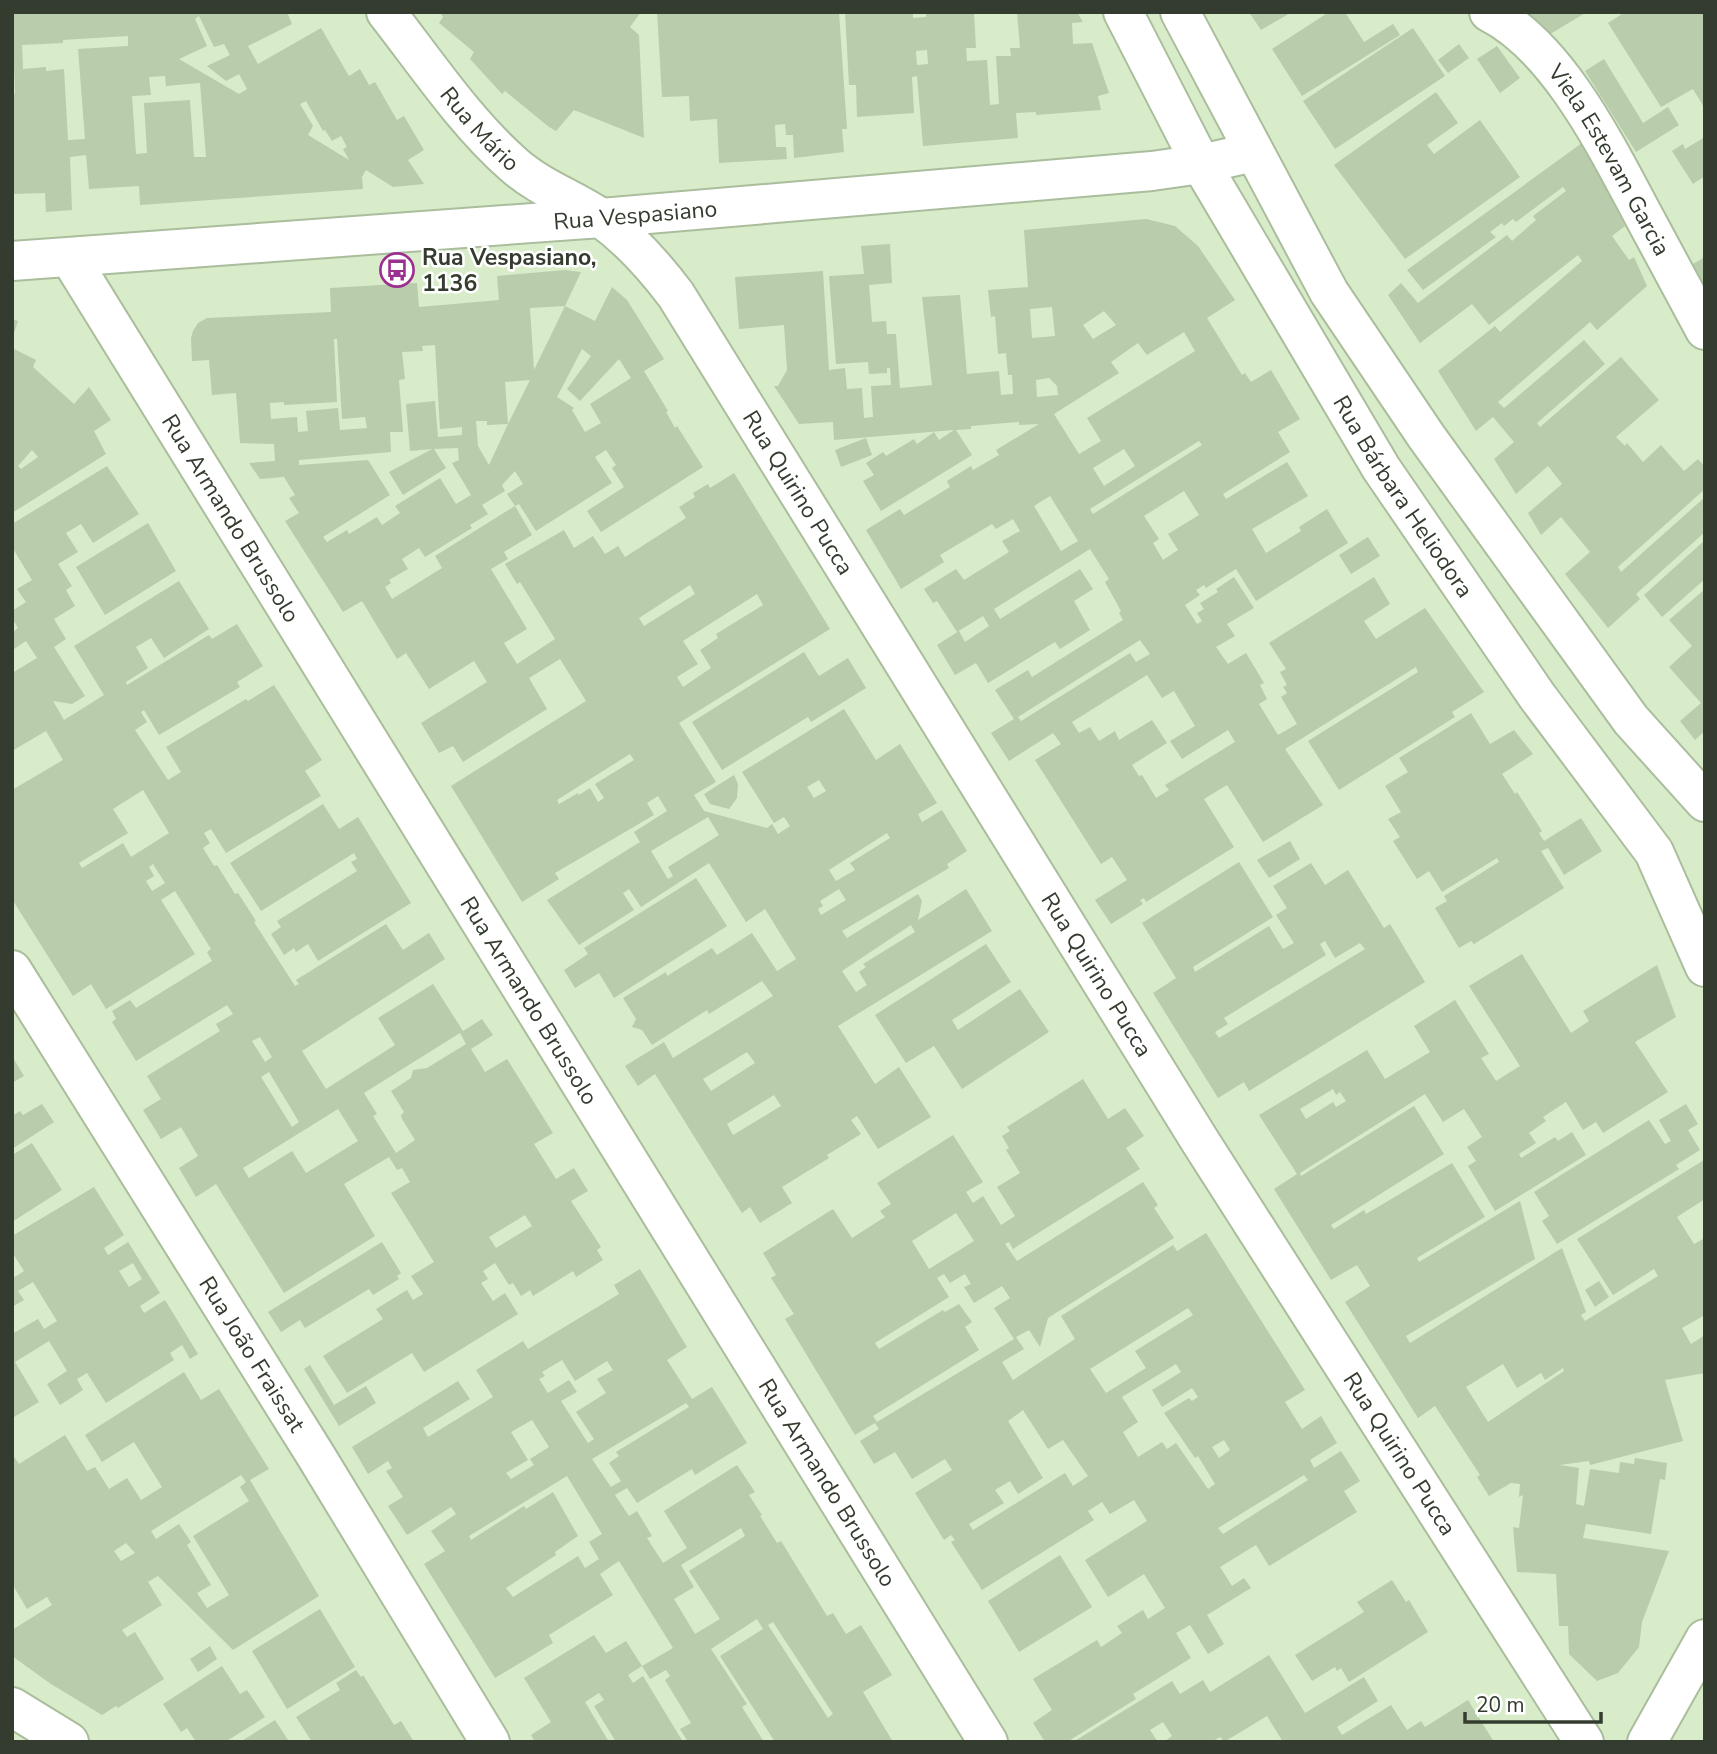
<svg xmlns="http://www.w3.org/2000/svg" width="1717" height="1754" font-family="'Nunito Sans',sans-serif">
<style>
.building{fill:#b9ccab;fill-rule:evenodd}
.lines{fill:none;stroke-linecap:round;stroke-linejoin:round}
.street-casing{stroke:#aabd9c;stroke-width:42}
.secondary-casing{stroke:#aabd9c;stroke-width:42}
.street{stroke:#fff;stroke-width:38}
.secondary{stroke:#fff;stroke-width:38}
.labels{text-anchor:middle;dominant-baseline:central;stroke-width:5;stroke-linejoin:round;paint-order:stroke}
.street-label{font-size:23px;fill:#343c2f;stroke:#fff}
.poi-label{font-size:23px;font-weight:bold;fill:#343c2f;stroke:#fff;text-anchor:start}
</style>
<rect width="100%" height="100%" fill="#d8ecca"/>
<!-- building -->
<path class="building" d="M12 12H287L292 24 248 46 258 64 321 28 349 76 360 69 369 85 375 82 397 120 404 116 424 150 408 160 424 184 393 187 366 170 362 177 363 189 140 205 139 186 89 189 86 155 70 157 72 210 46 212 45 193 13 194 12 94H15ZM199 16 214 47 224 44 230 55 207 66 226 81 239 74 247 89 239 94 179 59 207 46 195 19ZM128 36V46L78 49 85 139 68 140 64 69 46 71V67L23 69 22 45 63 43V40ZM165 76 166 86 200 83 206 157H194L190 100 144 103 147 153 136 154 132 96 151 95 149 77ZM306 101 323 131 325 130 332 141 341 136 347 147 343 149 349 160 308 135 313 126 300 104Z
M440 12H641L630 27 639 35 644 138 574 110 556 131 549 127 505 91 502 94 470 59 474 52 439 23 443 17Z
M657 12H839L847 129H842L844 152 794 158 793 135H786L785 124 775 125 776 147H786L787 159 719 163 717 119 690 121 689 96 662 97Z
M845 12H913V18L926 17V12H974L976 48H966L967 61 987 60 990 105 999 104 996 56H1011L1010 48H1020L1017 12H1077L1083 22 1072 23 1073 44 1092 43 1109 93 1098 96 1101 110 1036 115V112L1016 113 1018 138 923 146 917 76 912 77 914 113 857 117 856 85H849ZM927 50 928 64 917 65 916 51Z
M1249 12H1292L1261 30Z
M1329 12H1345L1364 42 1393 24 1400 35 1302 96 1272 49Z
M1520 12H1587L1540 40Z
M1625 12H1705V109L1693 89 1661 107 1608 23Z
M1413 28 1445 76 1335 149 1303 101Z
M1459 44 1469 58 1448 73 1438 60Z
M1497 46 1520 78 1500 93 1477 59Z
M1604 59 1643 123 1668 107 1679 125 1636 152 1585 71Z
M1436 92 1458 123 1427 145 1434 154 1480 120 1520 177 1405 259 1334 165Z
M1705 137V176L1693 184 1672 151 1683 144 1685 149Z
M1582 143 1625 226 1612 236 1629 260 1634 257 1647 286 1597 330 1590 322 1498 402 1504 408 1584 340 1605 364 1537 423 1540 427 1621 357 1659 400 1616 437 1625 446 1627 443 1643 462 1661 445 1684 471 1698 459 1705 467V489L1618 567 1621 572 1705 497V532L1636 594 1640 599 1608 628 1565 574 1590 552 1561 517 1541 535 1528 513 1562 484 1548 466 1516 494 1494 459 1514 442 1493 417 1476 431 1438 371 1495 326 1500 332 1582 261 1578 255 1489 325 1472 304 1420 343 1388 295 1401 283 1418 303 1507 235 1512 241 1536 220 1533 216 1566 191 1563 187 1516 222 1513 219 1504 226 1502 223 1490 232 1496 237 1423 290 1407 270Z
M1146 219 1175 226 1198 246 1235 300 1207 318 1242 375 1245 373 1251 382 1271 370 1300 419 1278 432 1290 452 1223 494 1226 499 1287 462 1308 496 1252 529 1266 553 1301 531 1299 527 1327 509 1348 543 1256 601 1236 569 1206 588 1204 585 1196 590 1200 595 1185 605 1197 624 1202 621 1197 613 1204 609 1200 603 1218 592 1216 589 1234 577 1254 608 1227 624 1235 636 1216 647 1228 664 1246 653 1264 683 1260 685 1267 699 1259 704 1278 735 1297 724 1281 697 1287 693 1283 687 1287 685 1280 672 1286 669 1269 643 1374 577 1390 604 1364 621 1376 639 1425 608 1484 692 1452 712 1455 717 1339 790 1308 741 1418 672 1416 667 1285 749 1323 805 1263 842 1227 785 1204 799 1234 847 1146 902 1144 898 1140 900 1143 904 1111 924 1095 900 1127 880 1112 857 1101 864 1035 760 1061 744 1053 733 1009 761 991 733 1014 719 995 690 1028 670 1032 677 1123 620 1119 613 1121 611 1105 582 1109 579 1090 549 994 609 1000 619 1080 569 1093 589 1074 601 1090 630 1060 649 1055 642 988 683 976 663 955 675 937 645 959 631 965 642 989 626 983 616 957 632 937 601 933 603 924 589 956 569 964 580 1009 552 1002 541 1020 531 1013 519 996 529 992 524 940 555 944 562 901 589 866 530 900 509 904 515 950 487 947 481 971 466 973 470 999 455 996 450 1039 424 1019 425V422L971 426V429L956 430 972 455 881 511 863 481 874 475 866 463 883 452 886 456 914 439 917 444 934 432 939 440 954 430 834 440 833 422 799 424 774 386H778L787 370 784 325 739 329 735 277 823 271 829 370 845 368 847 389 862 388 864 418 873 417 871 386 891 385 890 368H887V373L869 374 868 362 836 364 829 276 864 274 861 246 890 244 892 283 869 285 872 322 886 321 887 334H896L900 388 932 385 922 297 960 295 967 374 999 371 1001 395 1013 394 1012 375H1008L1006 353 998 354 995 316 991 317 988 290 1028 287 1024 230ZM1052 307 1055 336 1032 338 1030 309ZM1104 311 1116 325 1093 339 1083 325ZM1184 332 1195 351 1087 418 1101 441 1079 454 1054 414 1119 373 1111 362 1138 343 1147 355ZM1049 378 1057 386 1058 395 1037 397 1036 380ZM1199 441 1202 445 1093 514 1090 509ZM1124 449 1135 466 1104 486 1093 468ZM1184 491 1199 515 1168 534 1178 550 1163 560 1153 543 1159 539 1144 516ZM1050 496 1078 541 1061 551 1034 506ZM1140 640 1150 654 1136 662 1130 653 1021 721 1018 717ZM1147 675 1162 698 1174 691 1195 726 1170 741 1182 759 1228 730 1235 742 1165 785 1169 790 1156 798 1142 775 1139 776 1132 765 1167 743 1152 720 1119 740 1115 731 1099 741 1090 727 1079 733 1072 722Z
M1705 257V287L1693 264Z
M565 270 581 272 565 306 530 308 534 370 565 306 595 321 612 287 627 300 664 359 644 371 668 411 666 412 675 428 677 426 703 467 601 532 587 511 624 487 612 468 616 465 606 450 595 457 612 483 536 531 519 504 515 506 532 535 504 552 508 559 491 569 527 629 504 643 517 664 555 639 520 582 517 584 505 564 564 530 574 548 593 536 605 554 618 546 625 557 686 518 679 507 695 497 693 493 708 484 710 488 734 473 830 629 679 723 716 782 694 795 704 811 767 828 772 824 778 834 790 826 784 817 774 823 742 772 844 709 876 760 900 744 937 803 918 814 922 822 942 810 967 851 947 864 949 868 842 931 847 938 918 894 922 901 918 920 966 889 992 931 838 1026 875 1084 899 1067 931 1117 878 1149 857 1116 851 1120 861 1134 827 1155 829 1158 782 1187 792 1203 760 1223 750 1207 742 1213 655 1074 638 1086 625 1066 664 1042 673 1058 773 996 762 981 709 1014 707 1010 652 1045 642 1030 632 1027 636 1019 623 998 666 972 667 976 712 948 717 955 752 933 777 971 796 959 765 909 746 922 709 863 641 907 629 889 623 893 634 910 579 945 547 900 640 842 634 832 667 811 658 796 647 803 654 815 555 873 559 879 522 902 451 786 586 701 560 659 529 678 547 709 463 762 453 746 439 753 421 723 487 682 474 661 429 689 406 653 397 659 362 601 343 612 285 521 299 513 289 498 295 495 284 477 260 479 249 463 275 461 274 444 240 443 236 393 212 395 209 360 192 361 191 338 193 331 198 323 207 318 331 312 330 288 397 284 417 283 419 307 499 300 497 276ZM334 339H337L342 419 365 417 367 428 340 430 338 408 306 411 308 431 298 432 297 417 271 419 270 403 284 402V405L337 402ZM435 345 440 429 462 427V435L438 437 435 401 406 404 410 451 432 449 389 472 403 495 446 468 434 449 458 448 459 460 452 463 471 495 456 504 440 478 395 506 400 513 382 525 377 517 349 534 347 530 327 542 323 537 390 495 368 460 299 465V460L391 452 390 432H403L399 380 405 379 402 352 423 351 422 346ZM582 349 591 356 567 389 580 401 619 359 631 378 590 404 601 423 585 432 572 410 574 408 557 397ZM530 380 508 424 489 465 478 446 476 421H487V425L508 424 505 382ZM515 471 523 484 507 494 515 506 435 556 442 568 392 599 385 587 391 583 389 580 408 569 402 559 419 548 425 557 472 528 470 525 488 514 482 505 505 491 502 485ZM690 585 695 594 644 626 639 618ZM757 594 763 605 716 634 718 638 700 650 711 668 683 687 677 677 698 664 683 641ZM630 754 634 760 595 784 604 798 598 802 590 788 579 795 578 793 559 804 557 800ZM819 780 826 791 814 798 807 787ZM708 817 719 835 668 867 673 876 668 879 651 851ZM887 833 890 838 850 863 855 870 836 881 829 870ZM839 889 846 900 821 915 818 909 823 906 820 901ZM911 925 915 932 863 964 866 967 859 972 867 985 856 992 842 971ZM747 1052 755 1063 711 1091 703 1079ZM774 1095 781 1106 733 1135 727 1124Z
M12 319 18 321 13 336H12Z
M12 348 36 360 33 367 74 404 89 387 111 420 94 431 106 454 12 513ZM32 450 38 457 21 469 18 466Z
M866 438 872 455 841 467 835 450Z
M107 466 139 514 93 543 81 524 66 533 78 552 58 564 72 586 66 590 75 606 54 619 66 639 54 647 85 696 72 704 53 701 64 720 104 695 74 646 179 581 209 629 164 658 151 638 136 647 148 668 126 682 127 685 209 635 212 639 237 624 263 666 237 682 240 687 159 735 144 710 141 712 147 722 135 730 168 780 181 772 166 747 246 699 248 701 274 685 322 760 305 771 321 796 226 853 211 829 204 833 210 843 203 848 214 866 217 865 235 894 238 893 256 921 254 922 295 986 299 984 296 980 386 924 403 950 429 933 445 959 302 1051 326 1089 395 1045 378 1018 433 984 463 1031 482 1019 493 1035 471 1049 485 1072 507 1059 553 1133 534 1144 556 1179 574 1168 588 1191 571 1201 601 1247 597 1250 603 1260 576 1277 573 1271 533 1296 530 1290 521 1296 513 1283 509 1285 495 1263 483 1271 488 1279 481 1283 493 1301 505 1293 518 1314 424 1372 412 1353 347 1393 323 1356 383 1319 376 1309 407 1290 413 1300 423 1294 411 1276 434 1262 391 1193 410 1182 402 1168 397 1170 389 1157 344 1184 375 1236 284 1293 216 1184 196 1197 179 1168 198 1156 181 1127 161 1139 143 1110 161 1099 147 1076 220 1031 216 1024 233 1014 227 1005 136 1061 112 1022 116 1019 112 1011 130 1000 136 1008 212 961 207 952 211 949 175 891 161 900 195 954 106 1009 91 984 73 996 12 899V790L63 760 46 731 12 751V673L37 658 26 641 14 649 12 646V633L18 628 12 618V611L26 602 17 589 32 580 12 547V524ZM143 790 169 833 131 857 123 843 82 868 79 863 128 833 113 809ZM153 864 165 883 152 891 146 881 154 876 149 867ZM460 1033 466 1044 427 1068 413 1070 411 1078 391 1091 404 1112 401 1115 402 1119 415 1140 396 1153 373 1116 377 1114 364 1093ZM260 1037 272 1057 265 1062 252 1041ZM269 1072 299 1122 292 1127 261 1077ZM338 1109 358 1141 306 1173 292 1151 249 1178 243 1168ZM525 1215 532 1226 496 1248 489 1237Z
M148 523 176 571 105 615 76 567Z
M1368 537 1380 556 1351 574 1339 555Z
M1705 540V579L1662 617 1644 595Z
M1705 589V731L1695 740 1680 721 1701 703 1669 667 1692 646 1669 620Z
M804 652 819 676 848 658 866 688 811 722 808 717 722 770 692 722Z
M1471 713 1490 744 1514 730 1533 754 1502 774 1515 794 1517 792 1542 831 1539 833 1544 841 1581 818 1602 851 1564 875 1548 848 1541 851 1564 888 1474 944 1471 941 1459 948 1435 908 1447 901 1444 896 1499 862 1497 858 1442 892 1429 871 1417 879 1393 841 1400 837 1388 819 1401 812 1385 786 1408 772 1399 758Z
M734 775 738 784 737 798 729 809 710 804 704 794Z
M323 804 339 829 358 817 411 903 318 961 308 944 296 952 294 948 284 955 271 934 281 927 277 921 357 871 351 862 357 859 354 853 261 911 230 863Z
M1290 841 1300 859 1269 878 1257 860Z
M1239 862 1273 917 1193 967 1195 972 1269 926 1283 949 1294 943 1276 915 1287 908 1273 886 1311 863 1325 885 1348 870 1384 928 1390 924 1425 982 1249 1091 1244 1082 1218 1098 1153 993 1176 978 1142 923ZM1325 941 1335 958 1360 943 1365 949 1219 1038 1215 1032 1228 1024 1224 1018 1326 955 1320 944Z
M696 878 727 926 614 998 599 973 575 988 564 970 588 954 584 948Z
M986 944 1011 982 952 1020 958 1030 1020 989 1049 1032 962 1089 934 1046 906 1063 875 1015Z
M1522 954 1571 1033 1589 1021 1583 1011 1657 965 1676 1017 1635 1042 1668 1092 1603 1133 1596 1122 1583 1130 1566 1102 1543 1117 1546 1121 1529 1133 1536 1143 1519 1154 1521 1158 1555 1137 1558 1141 1572 1132 1586 1155 1495 1211 1468 1166 1476 1161 1467 1147 1482 1137 1464 1109 1443 1122 1425 1094 1300 1173 1301 1176 1414 1106 1444 1154 1331 1225 1334 1229 1364 1210 1366 1214 1452 1163 1485 1217 1417 1258 1419 1262 1520 1201 1535 1259 1406 1336 1410 1343 1562 1248 1586 1312 1581 1315 1585 1321 1658 1276 1654 1269 1613 1295 1577 1239 1704 1160 1705 1199 1677 1217 1694 1244 1705 1238V1315L1682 1328 1691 1344 1705 1335V1373L1665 1380 1683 1441 1590 1465 1589 1461 1560 1465 1579 1468 1576 1504 1584 1506 1590 1469 1619 1473 1620 1462 1634 1464 1635 1458 1667 1463 1665 1480 1660 1479 1651 1534 1586 1524 1583 1538 1669 1551 1642 1622 1639 1647 1618 1673 1597 1681 1569 1654 1568 1626H1559L1556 1574 1517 1572 1513 1527 1519 1528 1523 1495 1519 1497 1520 1484 1511 1483 1489 1496 1477 1477 1480 1475 1435 1406 1418 1418 1345 1302 1370 1286 1357 1265 1331 1280 1274 1189 1297 1174 1259 1115 1367 1050 1385 1079 1430 1052 1414 1026 1455 1000 1489 1054 1481 1058 1496 1081 1520 1066 1469 986ZM1333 1089 1336 1095 1340 1092 1346 1101 1336 1107 1333 1102 1306 1119 1300 1109ZM1503 1364 1517 1388 1541 1373 1545 1380 1563 1368 1564 1371 1488 1422 1466 1387Z
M12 1056 24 1076 12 1083Z
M1083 1079 1108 1119 1125 1108 1144 1136 1126 1148 1140 1169 1013 1249 1009 1242 1005 1244 1017 1261 1143 1182 1158 1205 1154 1208 1174 1238 1048 1318 1040 1347 1029 1330 1016 1337 1024 1349 1002 1362 1013 1380 1075 1339 1061 1316 1173 1245 1177 1251 1206 1233 1305 1390 1285 1402 1302 1429 1321 1416 1337 1443 1310 1460 1314 1468 1341 1451 1360 1481 1344 1491 1357 1512 1269 1566 1256 1545 1220 1567 1232 1586 1244 1578 1251 1588 1207 1615 1224 1644 1208 1654 1190 1625 1176 1633 1191 1658 1133 1694 1136 1699 1067 1742H1045L1033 1723 1052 1710 1033 1679 1097 1640 1101 1647 1122 1633 1117 1626 1143 1610 1148 1619 1165 1608 1144 1574 1108 1597 1085 1560 1147 1521 1134 1500 1110 1514 1102 1502 1088 1511 1094 1520 982 1590 951 1542 955 1540 951 1535 944 1540 915 1493 952 1470 945 1459 912 1479 895 1452 874 1464 860 1441 879 1429 875 1423 855 1435 785 1319 794 1314 771 1278 776 1275 763 1253 833 1209 852 1238 885 1217 880 1211 891 1204 877 1183 953 1135 983 1182 966 1192 973 1203 983 1196 1001 1225 1015 1216 997 1187 1020 1173 1006 1150 1009 1148 1002 1136 1010 1131 1007 1127ZM956 1213 974 1241 929 1269 912 1241ZM944 1274 950 1283 965 1274 971 1284 964 1287 974 1303 1002 1286 1010 1298 994 1308 1014 1339 877 1422 873 1416 979 1350 965 1327 972 1322 959 1304 945 1312 943 1310 879 1349 875 1343 949 1297 937 1278ZM1188 1308 1193 1315 1135 1351 1146 1368 1106 1393 1090 1369ZM1176 1364 1181 1372 1152 1390 1162 1407 1192 1388 1198 1397 1192 1401 1189 1398 1164 1413 1195 1458 1198 1456 1215 1484 1208 1489 1176 1443 1167 1449 1162 1442 1138 1457 1123 1432 1138 1422 1122 1397ZM1023 1410 1048 1449 1063 1440 1088 1476 1073 1486 1065 1473 973 1530 969 1524 1004 1503 995 1490 1010 1481 1018 1494 1043 1478 1008 1421ZM1224 1440 1230 1450 1219 1458 1212 1447ZM1304 1475 1308 1480 1223 1534 1218 1528Z
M42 1104 54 1122 12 1149V1116L20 1111 23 1115Z
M1686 1104 1698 1124 1688 1130 1700 1150 1676 1165 1679 1169 1557 1244 1542 1221 1549 1216 1534 1192 1649 1120 1665 1144 1671 1141 1659 1120Z
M32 1143 62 1190 12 1222V1155Z
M94 1187 124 1235 104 1248 108 1255 128 1242 160 1293 140 1306 144 1313 165 1300 198 1354 190 1359 182 1345 170 1353 174 1360 106 1403 87 1373 77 1379 83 1390 60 1405 47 1384 67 1371 49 1341 15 1362 39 1402 14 1417 12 1334 38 1319 44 1329 57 1321 33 1282 18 1291 24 1300 12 1307V1273L15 1277 24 1271 12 1252V1236ZM133 1263 142 1279 129 1287 119 1271Z
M382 1242 401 1273 397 1276 399 1279 373 1295 369 1289 305 1328 300 1320 281 1332 268 1312Z
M640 1269 687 1347 667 1360 692 1399 712 1387 747 1443 695 1475 692 1469 637 1503 627 1488 615 1495 629 1516 637 1511 652 1536 647 1538 663 1563 687 1548 664 1511 737 1465 755 1492 749 1495 762 1515 760 1516 777 1543 781 1541 827 1616 833 1613 846 1634 861 1625 892 1675 863 1692 893 1742H775L720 1656 763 1629 757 1619 711 1649 747 1704 742 1707 764 1742H688L680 1729 691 1723 665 1680 670 1676 666 1670 650 1679 642 1666 673 1648 619 1561 600 1574 613 1595 549 1635 553 1643 495 1678 424 1564 445 1551 431 1531 456 1514 451 1507 407 1535 388 1506 403 1497 386 1471 392 1468 388 1461 368 1474 352 1447 458 1381 470 1399 423 1428 428 1437 493 1397 476 1370 523 1341 528 1349 619 1294 614 1285ZM562 1360 575 1381 607 1361 613 1370 597 1379 606 1393 576 1412 594 1439 588 1443 561 1401 577 1392 569 1380 548 1393 539 1379 545 1376 542 1372ZM686 1403 689 1407 616 1452 619 1456 609 1463 621 1481 611 1487 592 1459ZM532 1420 549 1447 530 1459 534 1465 511 1479 506 1473 528 1460 511 1432ZM567 1476 602 1534 589 1542 599 1559 585 1568 578 1556 513 1597 506 1588 556 1555 555 1552 578 1536 553 1492 526 1509 524 1506 471 1540 469 1536ZM741 1528 745 1536 689 1571 720 1619 695 1634 674 1599 694 1587 681 1565ZM773 1622 833 1714 828 1718 768 1625Z
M1599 1281 1609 1297 1595 1307 1585 1290Z
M310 1365 334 1405 366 1386 376 1403 339 1426 304 1369Z
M184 1372 201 1400 219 1389 269 1469 250 1480 319 1596 233 1650 158 1576 148 1582 162 1605 122 1630 127 1637 135 1632 164 1679 118 1708 116 1706 102 1715 51 1684 12 1656V1630L52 1605 47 1597 27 1609 14 1587 12 1588V1454L19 1464 65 1435 87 1471 95 1467 109 1489 127 1478 141 1500 162 1487 134 1442 102 1462 85 1435ZM241 1475 246 1482 240 1487 249 1501 193 1536 229 1595 207 1608 197 1593 211 1585 187 1545 191 1542 179 1524 156 1539 151 1531ZM126 1543 135 1553 121 1561 114 1551Z
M1060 1555 1092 1607 1019 1652 988 1601Z
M1392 1580 1406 1602 1409 1600 1428 1632 1349 1682 1341 1668 1337 1671 1335 1667 1312 1681 1295 1655 1364 1612 1357 1602Z
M320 1609 355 1667 287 1709 252 1651Z
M594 1635 606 1653 626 1641 642 1666 628 1675 633 1683 643 1676 683 1742H616L594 1706 604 1700 599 1693 585 1702 609 1742H535L531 1735 551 1722 524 1678Z
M210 1646 217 1659 198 1672 190 1659Z
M1269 1655 1305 1713 1364 1677 1378 1701 1337 1727 1342 1735 1391 1705 1407 1730 1421 1721 1425 1727 1468 1700 1494 1742H1283L1267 1716 1224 1742 1220 1737 1212 1742H1164L1172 1736 1163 1722 1150 1730 1158 1742H1073L1172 1681 1180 1694 1203 1680 1210 1692Z
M222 1666 240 1694 247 1690 265 1717 225 1742H196L187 1728 181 1732 163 1704Z
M356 1670 361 1677 363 1675 394 1725 401 1721 414 1742H312L296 1717 340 1690 336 1683Z
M275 1720 288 1740 285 1742H240Z"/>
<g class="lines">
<!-- street casing -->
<g class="street-casing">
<g id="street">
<path id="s1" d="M386 12C426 63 465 122 514 165 540 188 573 199 601 218 630 239 655 267 676 295L1200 1141 1584 1742"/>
<path id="s2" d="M1489 12C1558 47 1606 146 1642 213 1663 252 1684 291 1705 330"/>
<path id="s3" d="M70 258 988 1742"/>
<path id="s4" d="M12 261 601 218 1152 171 1201 164 1254 152"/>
<path id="s5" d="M12 970 316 1456 490 1742"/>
<path d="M12 1707 69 1742"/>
</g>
</g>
<!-- secondary casing -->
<g class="secondary-casing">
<g id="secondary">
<path id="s6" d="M1123 12 1201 164 1381 468 1537 696 1654 852 1705 967"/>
<path d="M1180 12 1329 292 1426 436 1631 720 1705 802"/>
<path d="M1647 1742 1705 1639"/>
</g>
</g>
<!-- street -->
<use href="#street" class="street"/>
<!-- secondary -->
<use href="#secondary" class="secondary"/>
</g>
<!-- icons -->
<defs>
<g id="bus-ring" transform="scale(1.75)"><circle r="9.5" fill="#fff" stroke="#9c3090" stroke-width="1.5"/><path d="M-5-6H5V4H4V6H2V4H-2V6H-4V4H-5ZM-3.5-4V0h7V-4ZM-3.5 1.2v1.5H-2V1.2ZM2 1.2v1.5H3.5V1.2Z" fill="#9c3090"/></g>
</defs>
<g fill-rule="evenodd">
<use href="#bus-ring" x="397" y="270"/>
</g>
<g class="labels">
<!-- street labels -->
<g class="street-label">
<text stroke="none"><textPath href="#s1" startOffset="150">Rua Mário</textPath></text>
<text stroke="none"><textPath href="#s2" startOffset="194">Viela Estevam Garcia</textPath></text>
<text stroke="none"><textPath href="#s4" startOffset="625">Rua Vespasiano</textPath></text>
<text stroke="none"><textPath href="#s1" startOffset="642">Rua Quirino Pucca</textPath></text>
<text stroke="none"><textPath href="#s6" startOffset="560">Rua Bárbara Heliodora</textPath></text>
<text stroke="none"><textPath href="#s3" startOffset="306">Rua Armando Brussolo</textPath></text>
<text stroke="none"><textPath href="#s1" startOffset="1209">Rua Quirino Pucca</textPath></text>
<text stroke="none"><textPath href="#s3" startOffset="873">Rua Armando Brussolo</textPath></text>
<text stroke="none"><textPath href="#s5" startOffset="453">Rua João Fraissat</textPath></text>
<text stroke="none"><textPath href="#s1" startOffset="1776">Rua Quirino Pucca</textPath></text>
<text stroke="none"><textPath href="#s3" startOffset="1440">Rua Armando Brussolo</textPath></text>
</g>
<!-- poi labels -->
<g class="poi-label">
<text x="422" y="257">Rua Vespasiano,<tspan x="422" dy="26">1136</tspan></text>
</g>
</g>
<!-- border -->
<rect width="1717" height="1754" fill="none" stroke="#343c2f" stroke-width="28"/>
<!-- scale -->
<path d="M1465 1712v10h136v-10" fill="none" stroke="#343c2f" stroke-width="3.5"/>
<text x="1476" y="1712" font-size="21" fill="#343c2f" stroke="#ffffff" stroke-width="5" paint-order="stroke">20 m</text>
</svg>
